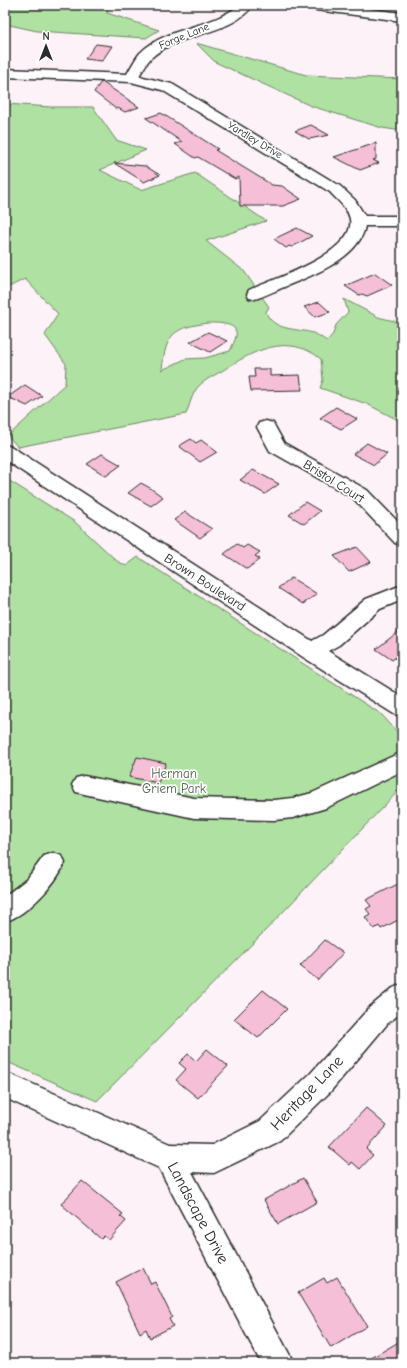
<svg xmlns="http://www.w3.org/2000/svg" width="407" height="1368" font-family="'Comic Neue',sans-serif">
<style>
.green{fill:#afe1a2;stroke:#6d8666;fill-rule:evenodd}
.building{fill:#f6bfd8;stroke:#2b2b2b}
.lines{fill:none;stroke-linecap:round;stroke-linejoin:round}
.minor-casing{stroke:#2b2b2b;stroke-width:3}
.minor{fill:#fff;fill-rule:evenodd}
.labels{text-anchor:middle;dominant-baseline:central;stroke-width:3.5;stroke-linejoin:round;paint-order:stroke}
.far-street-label{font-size:11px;fill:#2b2b2b;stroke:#fff}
.street-label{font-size:13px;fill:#2b2b2b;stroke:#fff}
.park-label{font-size:13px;fill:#53624f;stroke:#fff}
.near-street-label{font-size:16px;fill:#2b2b2b;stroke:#fff}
</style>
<rect width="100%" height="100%" fill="#fdf2f7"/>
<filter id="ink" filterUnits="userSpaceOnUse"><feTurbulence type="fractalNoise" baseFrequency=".025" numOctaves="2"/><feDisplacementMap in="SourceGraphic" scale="8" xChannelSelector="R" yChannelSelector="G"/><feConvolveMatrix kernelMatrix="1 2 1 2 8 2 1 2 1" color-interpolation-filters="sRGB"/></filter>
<g filter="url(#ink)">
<!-- green -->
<path class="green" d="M5 5H107V13L159 30 146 38 37 31 5 24Z
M196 43 306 75 402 79V131L382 128 311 106 215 62Z
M5 104 51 107H93L116 140 146 150 100 170 141 190 195 173 266 221 206 241 244 271 269 307 266 312C273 331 296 328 313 333 318 335 322 338 327 341L333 334 336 325 348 312 344 299 378 317 402 323V422L367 404 320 388 323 380 321 359C288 332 252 351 222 371 213 376 200 382 195 391 191 398 189 407 186 414L18 447 8 436 65 384 66 364 45 335 58 314 25 279 5 289ZM208 323C216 323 239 322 236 336 235 341 232 346 230 351L205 358 185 359 162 370C166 334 172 328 208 323Z
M5 478 75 522 117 561 126 566 138 557 381 714 402 737V787L262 934 97 1101 5 1061Z"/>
<!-- building -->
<path class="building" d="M96 44 112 46 102 61 85 59Z
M101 82H102L139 107 125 112 118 108 116 109 94 92Z
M161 113 218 149 215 150 272 185 282 186 301 199 283 206H240L239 177 235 179 198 157 195 158 175 144 182 142 146 118Z
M311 125 329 135 309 139 295 131Z
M376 143V159L373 160 379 163 360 170 334 157Z
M114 163 145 166 160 175 144 182Z
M297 228 312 236 292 247 289 246 286 248 274 239Z
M375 273 392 285 367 296 362 294 359 295 345 286Z
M319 302 330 312 315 317 304 307Z
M208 332 227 341 210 352 190 342Z
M254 369H270V376L300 375 302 390 251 391 249 377H255Z
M25 385 42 396 27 406 8 397Z
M336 407 357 419 341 429 320 418Z
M191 439 196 443 201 440 217 452 200 462 179 446Z
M367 443 387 454 374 465 353 454Z
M102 454 121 465 106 476 87 464Z
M253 470 279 484 265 494 240 480Z
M141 483 150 488 163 497 151 506 128 493Z
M305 502 320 511 304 524 289 515Z
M185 512 212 529 200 538 174 520Z
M237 544 243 548 247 545 260 552 255 556 260 559 247 569 224 554Z
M357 547 371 562 349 572 334 556Z
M291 578 298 582 317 594 303 604 278 588Z
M402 629V653L392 660 376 649Z
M137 757 166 763 158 783 129 777Z
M402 882V918L381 929 379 926 374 929 365 917 370 914 366 909 371 906 366 900Z
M325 940 343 953 318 980 300 966Z
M263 990 287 1009 258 1038 234 1019Z
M207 1049 228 1066 198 1098 176 1080 186 1069 179 1063 188 1054 196 1061Z
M366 1108 387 1126 366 1149 373 1155 360 1169 352 1162 350 1165 329 1147Z
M303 1178 317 1202 278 1224 264 1200Z
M82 1181 123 1214 120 1216 126 1221 109 1240 104 1236 101 1239 61 1204Z
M143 1268 151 1284 155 1282 172 1317 169 1319 173 1326 150 1338 146 1329 140 1333 116 1282Z
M337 1277 367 1326 331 1348 298 1293 324 1278 327 1283Z
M402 1340V1363H363Z"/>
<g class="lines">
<!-- minor casing -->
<g class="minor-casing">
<path id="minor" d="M239 5H253C232 36 178 32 151 58 146 63 143 70 139 76L172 84 340 186 355 200 365 216H402V226H365C360 258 311 276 284 287 274 291 265 296 255 299L249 298 247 294 249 290C274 279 356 253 350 219 348 208 337 200 330 192L162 90 131 82 5 77V69L127 74C131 67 135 59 140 53 167 26 211 29 239 5Z
M302 5H338L402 13V21L308 9Z
M266 421 273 423 284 443 367 490 402 526V545L395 543 353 498 270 451 257 427 259 423Z
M5 445 12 447 312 641 323 635 366 599 402 585V600L380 609 339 645 328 651 402 697V716L394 714 303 657 5 460Z
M402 752V771L326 808 293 818 274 820 194 818 84 794 76 792 72 785 76 778 84 776 194 798 274 800 293 798 312 793Z
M53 853 62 856 65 863C54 886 29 913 5 922V896L27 879 44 856Z
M402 984V1012L388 1023 330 1092 280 1141 214 1173 192 1172 294 1363H261L159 1168 5 1098V1072L170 1144 212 1145 260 1121 310 1074 370 1007 393 988Z"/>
</g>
<!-- minor -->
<use href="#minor" class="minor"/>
</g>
</g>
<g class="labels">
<!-- far-street labels -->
<g class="far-street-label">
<text transform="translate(184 36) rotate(-22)">Forge Lane</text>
<text transform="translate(255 140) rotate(31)">Yardley Drive</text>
</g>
<!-- street labels -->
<g class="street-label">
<text transform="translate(334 481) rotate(32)">Bristol Court</text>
<text transform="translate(205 582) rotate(33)">Brown Boulevard</text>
</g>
<!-- park labels -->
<g class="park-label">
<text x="174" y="773">Herman<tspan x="174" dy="15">Griem Park</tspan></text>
</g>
<!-- near-street labels -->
<g class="near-street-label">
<text transform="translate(307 1093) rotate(-46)">Heritage Lane</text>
<text transform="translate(198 1213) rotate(62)">Landscape Drive</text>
</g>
</g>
<!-- margin -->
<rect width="407" height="1368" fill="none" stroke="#fff" stroke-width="20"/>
<rect x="10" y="10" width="387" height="1348" fill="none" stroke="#2b2b2b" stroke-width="1.5" filter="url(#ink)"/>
<!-- north arrow -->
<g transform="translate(46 46)" stroke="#ffffff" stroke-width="3" paint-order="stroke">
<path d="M0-3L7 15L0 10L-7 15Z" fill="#2b2b2b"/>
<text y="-6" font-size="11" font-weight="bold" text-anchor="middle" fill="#2b2b2b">N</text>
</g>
</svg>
